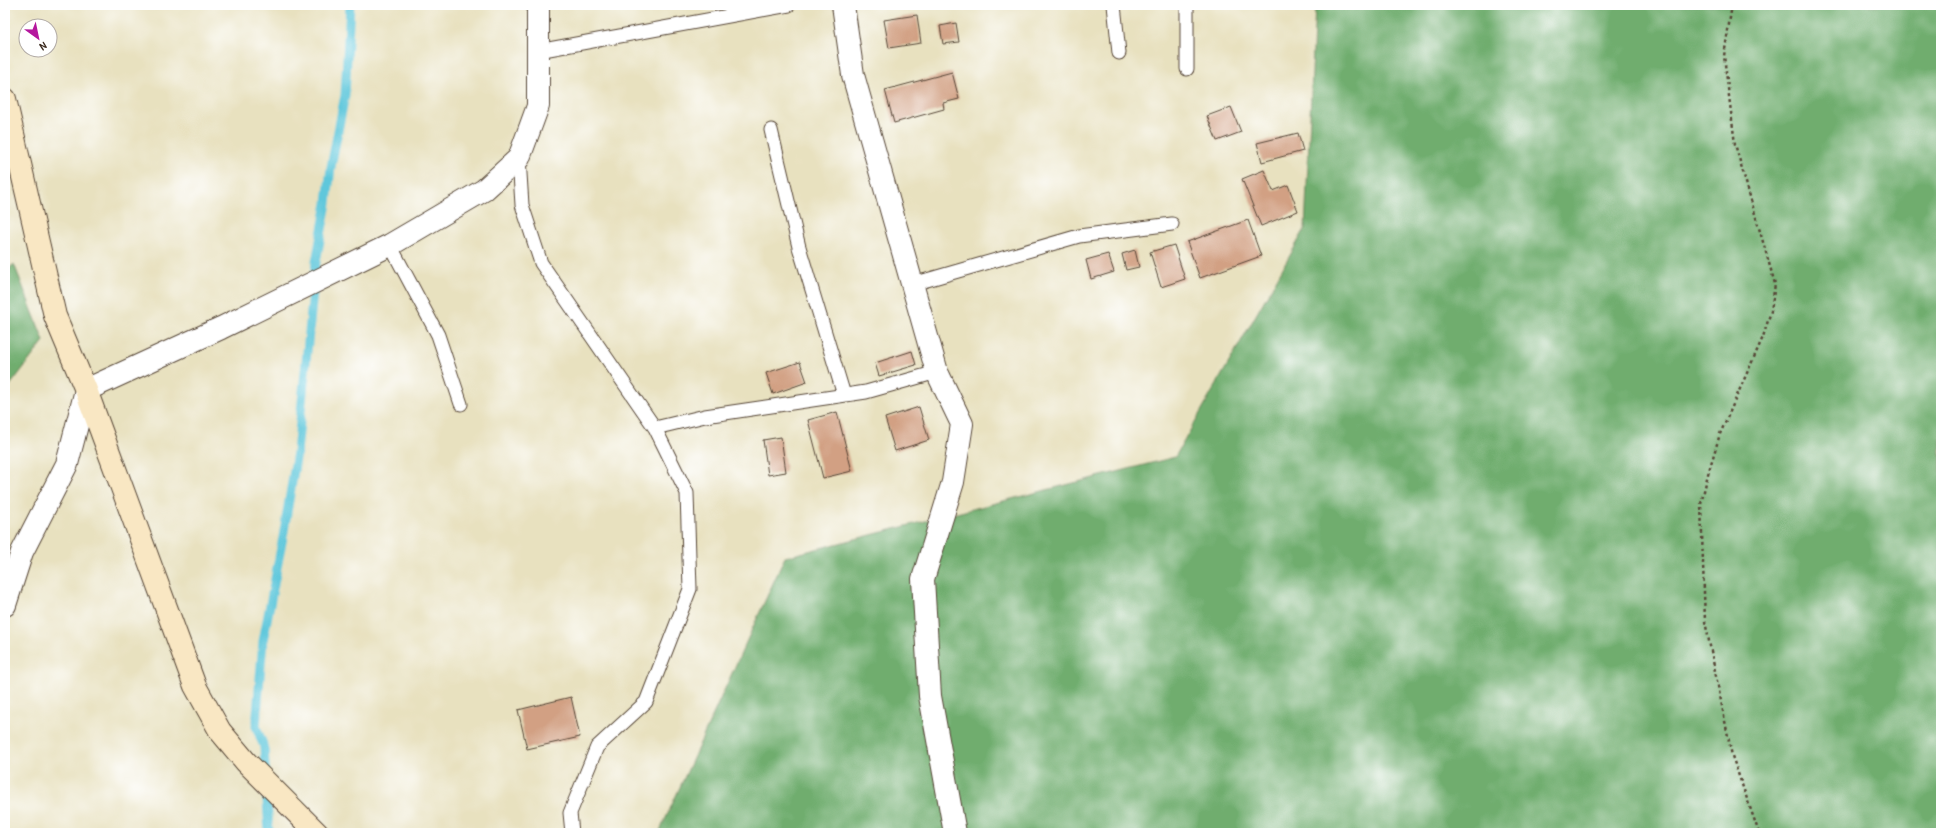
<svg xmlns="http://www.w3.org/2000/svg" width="1946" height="838" font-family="'Patrick Hand',sans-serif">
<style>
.forest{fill:#6fad6e;stroke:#556c46}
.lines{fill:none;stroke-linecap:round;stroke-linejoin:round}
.stream{stroke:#5fc7db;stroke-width:9}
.building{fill:#d2a083}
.lane-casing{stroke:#554536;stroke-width:15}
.street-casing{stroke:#554536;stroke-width:24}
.secondary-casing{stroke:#554536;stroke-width:24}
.path{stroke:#554536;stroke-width:2.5;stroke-dasharray:3 3;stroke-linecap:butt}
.lane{stroke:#fff;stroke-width:13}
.street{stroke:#fff;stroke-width:22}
.secondary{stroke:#f9e7c3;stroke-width:22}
</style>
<rect width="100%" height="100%" fill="#fff"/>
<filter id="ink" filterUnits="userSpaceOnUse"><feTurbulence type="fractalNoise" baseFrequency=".025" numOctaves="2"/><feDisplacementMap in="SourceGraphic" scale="8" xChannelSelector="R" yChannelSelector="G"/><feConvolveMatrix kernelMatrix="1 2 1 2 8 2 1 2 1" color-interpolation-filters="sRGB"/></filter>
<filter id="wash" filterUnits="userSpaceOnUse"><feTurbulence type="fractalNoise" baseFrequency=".012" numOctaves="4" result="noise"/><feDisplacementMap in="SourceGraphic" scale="16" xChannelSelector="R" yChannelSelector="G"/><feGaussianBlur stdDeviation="0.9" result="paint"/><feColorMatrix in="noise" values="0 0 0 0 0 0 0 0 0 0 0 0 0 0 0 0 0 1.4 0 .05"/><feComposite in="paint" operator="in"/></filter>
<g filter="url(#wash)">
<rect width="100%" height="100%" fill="#e8e1bf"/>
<!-- forest -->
<path class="forest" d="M1315 5H1941V833H659L785 557 1175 457 1305 229Z
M14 264 44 341 5 392V272Z"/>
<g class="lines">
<!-- stream -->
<path class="stream" d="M269 833 264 747 256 726 263 641 283 537 297 452 316 262 327 203 331 167 345 95 350 5"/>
</g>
<g id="blocks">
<!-- building -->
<path class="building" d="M917 15 921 43 889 48 884 20Z
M956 23 959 42 943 44 940 26Z
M952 72 959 99 943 103 944 109 894 123 885 90Z
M1231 107 1241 132 1217 141 1207 116Z
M1298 133 1303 151 1262 162 1257 143Z
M1264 170 1273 191 1288 185 1298 211 1261 226 1242 179Z
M1248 220 1261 256 1200 278 1187 242Z
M1174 245 1185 279 1161 287 1150 252Z
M1135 250 1139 267 1126 270 1122 254Z
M1108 254 1114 272 1091 279 1086 260Z
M912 351 916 365 879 376 875 363Z
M800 362 807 382 773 394 766 373Z
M919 407 929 440 895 451 885 418Z
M837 412 852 471 823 478 808 420Z
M781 437 786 472 768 475 763 440Z
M571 697 580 737 527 749 518 710Z"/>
</g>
</g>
<g filter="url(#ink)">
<use href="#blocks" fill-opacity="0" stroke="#554536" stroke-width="1"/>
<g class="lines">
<!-- lane casing -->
<g class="lane-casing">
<path id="lane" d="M1114 5 1119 53
M1187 5V69
M538 51 789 5
M771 130 799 247 844 395
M519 158 522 205 541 263 655 428 687 493 690 589 646 702 597 747 570 813 572 833
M390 245 438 335 461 404
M913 284 1079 236 1172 224
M655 428 705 416 866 392 937 372"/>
</g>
<!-- street casing -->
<g class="street-casing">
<path id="street" d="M843 5 853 75 937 372 962 424 953 482 923 579 930 696 955 833
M5 605 22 552 67 464 86 390 221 328 390 245 484 190 519 158 538 106V5"/>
</g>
<!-- secondary casing -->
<g class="secondary-casing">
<path id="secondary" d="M5 99 55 316 86 390 195 686 220 731 246 762 317 833"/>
</g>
<!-- path -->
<path class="path" d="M1732 5 1724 56 1735 144 1775 284 1771 311 1763 337 1720 434 1708 474 1701 504 1705 621 1732 756 1759 833"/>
<!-- lane -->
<use href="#lane" class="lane"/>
<!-- street -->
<use href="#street" class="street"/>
<!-- secondary -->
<use href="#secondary" class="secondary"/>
</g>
</g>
<!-- margin -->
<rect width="1946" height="838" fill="none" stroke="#fff" stroke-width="20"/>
<!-- north arrow -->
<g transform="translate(38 38) rotate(147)"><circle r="19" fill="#ffffff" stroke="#b1aaa5"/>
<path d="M0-3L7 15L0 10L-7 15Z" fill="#b5179e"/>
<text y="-6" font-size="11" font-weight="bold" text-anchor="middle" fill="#3b2a1e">N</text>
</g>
</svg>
